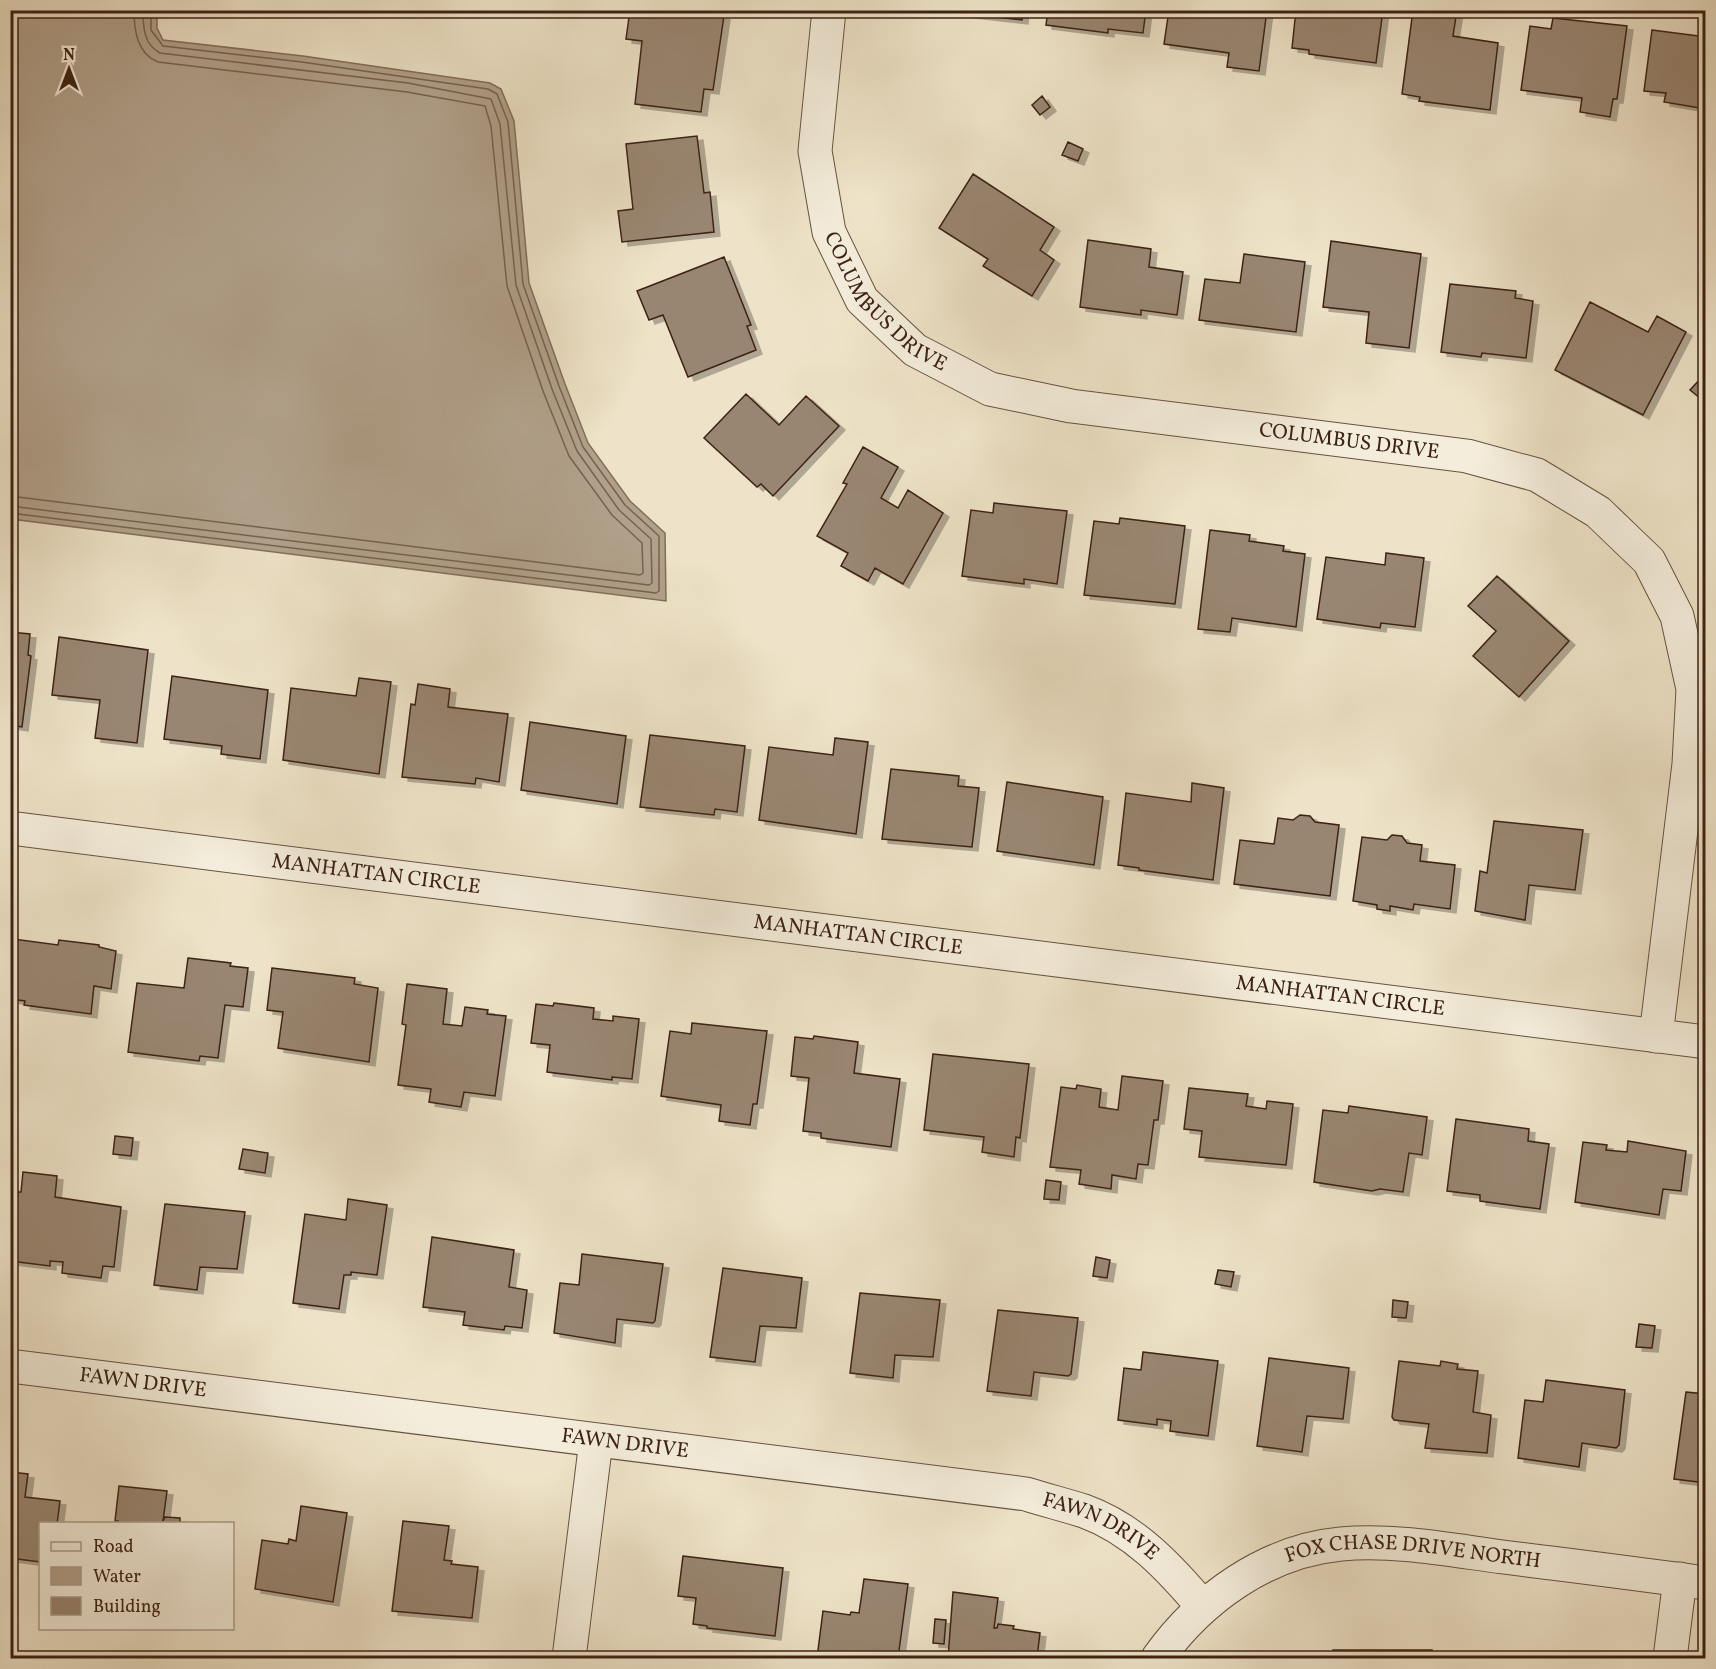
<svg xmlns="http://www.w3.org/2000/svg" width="1716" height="1669" font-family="Vollkorn,serif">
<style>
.water{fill:#b1a18b;stroke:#826e5b;stroke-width:1.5}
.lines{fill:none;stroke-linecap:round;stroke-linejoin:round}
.shore{stroke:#766250;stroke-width:1.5}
.building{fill:#998672;stroke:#3c2214;stroke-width:1.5;filter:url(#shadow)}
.street-casing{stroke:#685241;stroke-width:35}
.street{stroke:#f4eddb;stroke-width:33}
.labels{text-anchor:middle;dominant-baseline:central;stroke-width:5;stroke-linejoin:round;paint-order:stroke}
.street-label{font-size:21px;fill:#3c2214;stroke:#f4eddb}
</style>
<defs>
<filter id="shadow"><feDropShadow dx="6" dy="4" stdDeviation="0" flood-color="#0004"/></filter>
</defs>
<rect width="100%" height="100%" fill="#eee3c8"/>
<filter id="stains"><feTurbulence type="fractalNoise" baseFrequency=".00333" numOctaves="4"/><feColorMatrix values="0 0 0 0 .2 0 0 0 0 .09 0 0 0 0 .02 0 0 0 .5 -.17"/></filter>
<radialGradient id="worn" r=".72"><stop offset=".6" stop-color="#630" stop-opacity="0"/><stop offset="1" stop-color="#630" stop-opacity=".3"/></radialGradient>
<!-- water -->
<path class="water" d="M11 10 157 11V28L163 40 303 56 490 83 501 89 514 121 529 283 565 384 588 443 630 501 665 533 666 601 11 519Z"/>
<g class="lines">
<!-- shore -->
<path class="shore" d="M10 496 640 575 643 573 642 543 612 515 569 456 543 391 507 286 491 126 485 106 407 92 158 62C137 54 134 30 134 10
M10 506 649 585 652 583 651 539 619 510 577 451 552 389 516 285 500 124 491 99 408 83 160 53C144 45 143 27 143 10
M10 513 656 593 659 591V536L625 505 583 447 559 386 523 284 508 122 497 94 488 89 302 62 163 46 151 30V10"/>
</g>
<!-- building -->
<path class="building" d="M630 10H679L724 16 713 90 704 89 701 112 635 104 642 41 626 39Z
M934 10H1023L1022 20Z
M1048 10H1146L1143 33 1108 29V33L1046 25Z
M1169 10H1267L1259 71 1227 67 1229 53 1164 44Z
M1296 10H1383L1376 63 1309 54V50L1292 48Z
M1413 10H1457L1453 36 1498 43 1490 110 1419 101 1420 97 1402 94Z
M1553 18 1627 26 1617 99H1613L1610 117 1580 112 1582 98 1521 90 1530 26 1551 29Z
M1652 30 1706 37V109L1664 102 1666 93 1644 91Z
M1042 96 1050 107 1040 115 1032 105Z
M697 136 704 193 710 192 714 232 622 242 618 211 633 209 626 144Z
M1068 142 1083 149 1078 161 1062 155Z
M973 174 1054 227 1040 250 1054 260 1032 296 983 266 988 259 939 228Z
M1088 240 1151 249 1149 267 1183 272 1177 315 1141 310V315L1080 307Z
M1331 241 1421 254 1409 348 1366 343 1369 312 1323 307Z
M1244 254 1305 262 1296 332 1199 320 1205 279 1240 283Z
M724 257 751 325 747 326 756 350 688 377 663 315 649 320 637 291Z
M1450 284 1516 291 1515 298 1533 301 1526 358 1482 353 1481 357 1441 352Z
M1590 302 1648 332 1657 316 1686 332 1643 415 1555 370Z
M1706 373V403L1690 390Z
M746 394 779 425 806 396 839 426 773 496 761 484 757 487 704 438Z
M863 447 898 467 881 498 898 508 908 490 943 513 903 584 875 568 868 581 841 566 848 553 817 536 847 484 843 483Z
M994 503 1067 511 1057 584 1024 579V584L962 576 971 510 993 513Z
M1120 518 1185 526 1175 604 1084 595 1094 521 1119 524Z
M1210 530 1250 535 1249 541 1284 546 1283 551 1305 554 1296 627 1232 618 1230 632 1198 629Z
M1386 553 1424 558 1415 627 1381 623 1380 628 1317 619 1326 557 1385 565Z
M1497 576 1569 641 1519 697 1473 656 1496 631 1468 606Z
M10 632 30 634 28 655 31 656 22 727 10 725Z
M59 637 148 650 137 743 95 738 100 700 52 695Z
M172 676 268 690 260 759 221 754 222 746 164 739Z
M359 678 391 682 379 774 283 760 291 688 356 696Z
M418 684 450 689 448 707 508 714 499 782 476 778 475 784 402 777 411 704 415 705Z
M530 722 626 736 617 804 521 790Z
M650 735 745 746 737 812 715 809 714 815 640 807Z
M835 738 868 742 856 834 759 820 769 747 833 755Z
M891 769 959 776 958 786 979 788 972 847 882 839Z
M1007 782 1103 797 1094 865 997 851Z
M1192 783 1224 788 1213 880 1139 870V868L1118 865 1126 793 1191 802Z
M1300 815 1310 816 1315 822 1339 825 1330 896 1234 884 1240 840 1274 844 1278 818 1293 820Z
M1494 821 1583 830 1575 890 1529 885 1525 920 1475 911 1480 871 1487 873Z
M1392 835 1402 836 1407 843 1422 845 1420 861 1455 865 1450 909 1414 904 1413 910 1390 906V911L1377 909V905L1353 901 1362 837 1387 840Z
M13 939 58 945 59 940 99 945V947L116 951 111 989 94 986 91 1014 24 1005 25 1001 10 999Z
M188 958 231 963 230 966 248 968 243 1007 225 1005 218 1058 200 1056 199 1061 128 1052 137 983 184 988Z
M272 968 355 978 354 984 378 988 369 1062 278 1048 283 1012 267 1010Z
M407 984 447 989 443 1024 462 1026 465 1007 488 1010 487 1014 506 1016 495 1096 464 1092 461 1107 429 1102 431 1089 398 1085 406 1025 402 1024Z
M554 1003 594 1008 593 1019 613 1021V1016L639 1019 632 1079 612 1077V1080L547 1072 550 1045 531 1043 536 1004 553 1006Z
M692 1023 767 1031 757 1104H753L750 1125 719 1121 721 1105 661 1096 670 1031 691 1034Z
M814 1036 858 1042 854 1073 900 1079 891 1147 821 1138V1133L803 1131 809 1078 791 1076 795 1037 813 1039Z
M933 1054 1029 1064 1020 1138 1016 1137 1014 1157 982 1152 984 1137 924 1130Z
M1122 1076 1163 1081 1158 1120H1154L1148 1165 1138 1164 1136 1179 1112 1175 1111 1189 1079 1184 1081 1170 1050 1167 1061 1087 1076 1089 1077 1085 1101 1089 1099 1107 1118 1110Z
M1189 1088 1248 1094 1246 1106 1266 1109 1267 1101 1293 1104 1286 1165 1199 1157 1202 1131 1184 1129Z
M1349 1106 1427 1117 1422 1155 1409 1153 1403 1192 1380 1189 1372 1191 1314 1182 1323 1110 1348 1113Z
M1456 1119 1529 1129 1528 1141 1549 1144 1540 1209 1480 1201V1195L1447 1191Z
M115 1136 133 1138 131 1156 113 1154Z
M1628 1141 1686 1151 1681 1191 1663 1189 1659 1215 1575 1202 1583 1142 1607 1145 1606 1150 1627 1152Z
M243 1149 268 1153 265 1173 239 1169Z
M23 1172 57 1176 55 1197 121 1207 114 1267 103 1266 101 1278 62 1273 63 1262 50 1261V1266L10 1261 18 1192H21Z
M1046 1180 1061 1182 1059 1200 1044 1199Z
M348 1199 387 1205 377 1275 351 1272V1275H344L339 1309 293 1303 305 1214 346 1220Z
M165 1204 245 1212 237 1269 200 1267 197 1290 154 1285Z
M1706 1213V1250L1701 1249Z
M432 1237 514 1250 509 1287 527 1290 522 1328 505 1326 504 1330 463 1325 465 1312 423 1307Z
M582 1254 663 1264 655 1321 653 1323 617 1319 615 1343 554 1333 560 1283 579 1285Z
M1096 1257 1110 1260 1107 1278 1093 1276Z
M723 1268 802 1278 796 1328 760 1326 755 1362 710 1357Z
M1218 1270 1234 1272 1231 1287 1215 1284Z
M860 1293 940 1300 933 1357 895 1355 893 1378 850 1373Z
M1393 1300 1408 1302 1406 1318 1392 1317Z
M998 1310 1078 1318 1071 1374 1068 1376 1034 1372 1031 1396 987 1391Z
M1639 1324 1655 1326 1652 1348 1636 1347Z
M1143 1352 1218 1361 1208 1436 1170 1431 1171 1421 1157 1419V1425L1118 1420 1124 1368 1141 1370Z
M1269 1358 1349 1368 1343 1419 1307 1416 1302 1452 1257 1446Z
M1399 1361 1440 1366 1441 1361 1458 1364 1457 1369 1478 1371 1473 1412 1491 1415 1487 1453 1425 1448 1429 1424 1394 1420 1392 1417Z
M1546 1380 1625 1390 1619 1445 1616 1448 1582 1443 1579 1467 1518 1458 1525 1400 1543 1402Z
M1686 1392 1706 1394V1483L1674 1479Z
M10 1472 28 1474 25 1497 60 1501 57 1524H40V1562L10 1558Z
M119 1486 167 1491 163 1521 165 1517 180 1518V1524H118V1521H115Z
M301 1506 347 1513 333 1602 255 1589 262 1540 288 1544 289 1539 296 1541Z
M403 1521 449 1526 444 1560 452 1561 451 1564 478 1567 472 1618 392 1611Z
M683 1556 783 1568 775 1636 707 1628V1626L693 1624 696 1598 678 1596Z
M864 1579 908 1584 898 1658H817L823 1611 850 1615 851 1612 859 1613Z
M953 1592 998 1598 994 1628H997L998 1624 1014 1626 1013 1629 1040 1633 1037 1658H948Z
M935 1619 946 1620 944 1644 933 1643Z
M1333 1650H1432V1658H1333Z"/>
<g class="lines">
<!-- street casing -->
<g class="street-casing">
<g id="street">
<path id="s1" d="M829 10 815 151 829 232 862 300 915 350 990 389 1071 406 1467 456 1537 475 1598 512 1649 561 1677 616 1693 689 1689 764 1656 1036"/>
<path id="s2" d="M10 828 1706 1042"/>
<path id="s3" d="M10 1366 1026 1494C1045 1500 1065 1505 1084 1511 1134 1529 1170 1568 1203 1607"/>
<path d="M569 1658 596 1441"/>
<path id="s4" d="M1158 1658C1200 1599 1266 1551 1341 1544 1394 1539 1450 1550 1503 1557 1571 1565 1638 1574 1706 1583"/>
<path d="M1670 1658 1680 1579"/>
</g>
</g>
<!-- street -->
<use href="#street" class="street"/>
</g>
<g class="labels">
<!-- street labels -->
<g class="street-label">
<text stroke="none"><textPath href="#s1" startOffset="316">COLUMBUS DRIVE</textPath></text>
<text stroke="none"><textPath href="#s1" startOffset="820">COLUMBUS DRIVE</textPath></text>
<text stroke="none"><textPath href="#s2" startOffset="369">MANHATTAN CIRCLE</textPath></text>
<text stroke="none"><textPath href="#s2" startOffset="855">MANHATTAN CIRCLE</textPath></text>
<text stroke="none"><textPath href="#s2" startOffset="1341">MANHATTAN CIRCLE</textPath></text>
<text stroke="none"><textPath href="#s3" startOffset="134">FAWN DRIVE</textPath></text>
<text stroke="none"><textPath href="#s3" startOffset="620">FAWN DRIVE</textPath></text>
<text stroke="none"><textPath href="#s3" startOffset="1106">FAWN DRIVE</textPath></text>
<text stroke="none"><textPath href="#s4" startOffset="294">FOX CHASE DRIVE NORTH</textPath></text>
</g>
</g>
<!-- margin -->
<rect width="1716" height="1669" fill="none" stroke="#eee3c8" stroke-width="36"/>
<rect x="12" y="12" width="1692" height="1645" fill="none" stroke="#3c2214" stroke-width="3"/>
<rect x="18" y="18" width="1680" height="1633" fill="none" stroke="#3c2214" stroke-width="1.5"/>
<!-- legend -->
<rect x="39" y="1522" width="195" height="108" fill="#f4eddb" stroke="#aa9c8b" stroke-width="1.5"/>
<rect x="51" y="1542" width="30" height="9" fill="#f4eddb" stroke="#aa9c8b" stroke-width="1.5"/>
<text x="93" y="1552" font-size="18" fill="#3c2214">Road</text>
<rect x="51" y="1567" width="30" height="18" fill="#b1a18b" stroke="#aa9c8b" stroke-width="1.5"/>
<text x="93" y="1582" font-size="18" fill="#3c2214">Water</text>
<rect x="51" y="1597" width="30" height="18" fill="#998672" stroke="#aa9c8b" stroke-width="1.5"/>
<text x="93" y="1612" font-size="18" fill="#3c2214">Building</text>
<!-- north arrow -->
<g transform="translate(69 69)" stroke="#f4eddb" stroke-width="4.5" paint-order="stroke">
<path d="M0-4.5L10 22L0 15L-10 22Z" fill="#3c2214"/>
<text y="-9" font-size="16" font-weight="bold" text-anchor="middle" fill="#3c2214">N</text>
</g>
<rect width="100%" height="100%" filter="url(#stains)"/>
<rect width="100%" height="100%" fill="url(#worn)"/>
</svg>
